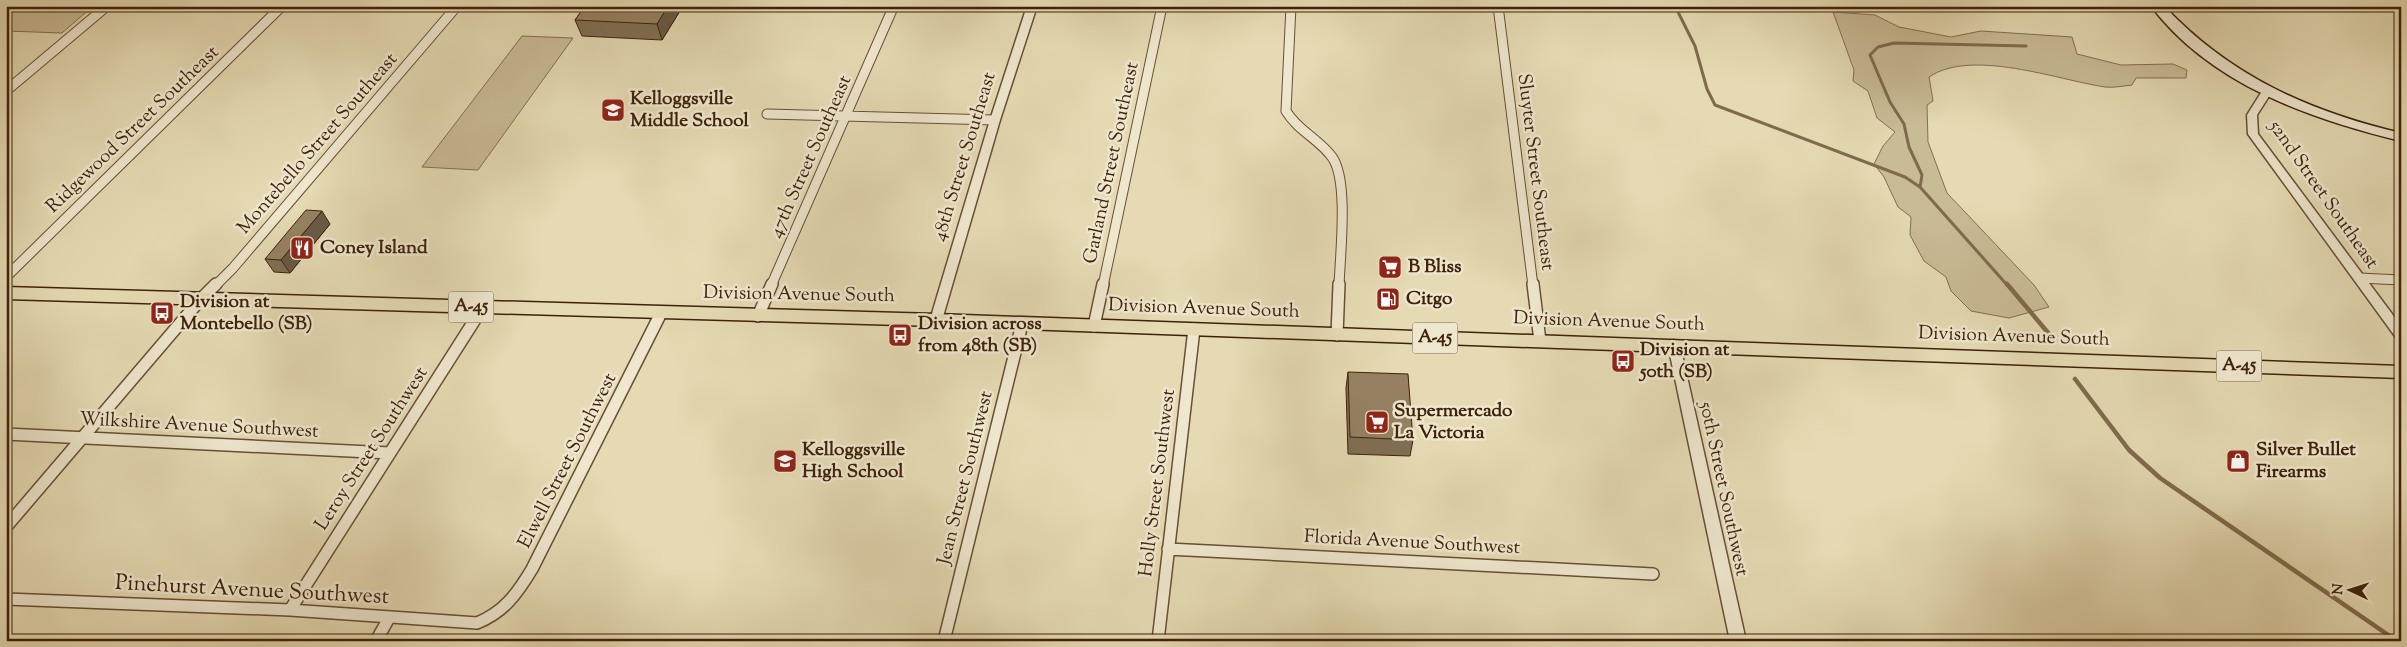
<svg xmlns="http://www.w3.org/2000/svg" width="2407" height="647" font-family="'Sorts Mill Goudy',serif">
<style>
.green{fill:#c9bb96;stroke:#846e50}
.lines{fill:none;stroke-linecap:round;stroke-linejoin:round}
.stream-far1{stroke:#806a4d;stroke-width:3}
.stream{stroke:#806a4d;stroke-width:4.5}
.minor-far1-casing{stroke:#684f34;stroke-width:11}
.minor-casing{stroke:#684f34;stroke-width:14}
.tertiary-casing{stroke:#684f34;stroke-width:3}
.secondary-casing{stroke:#3e210a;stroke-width:3}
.primary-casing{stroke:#3e210a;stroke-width:3}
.minor-far1{stroke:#eee7ce;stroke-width:9}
.minor{stroke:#eee7ce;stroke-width:11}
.tertiary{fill:#eee7ce;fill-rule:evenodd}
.secondary{fill:#eee7ce;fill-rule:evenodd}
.primary{fill:#e5dab3;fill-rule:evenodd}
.wall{fill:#806f54;stroke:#3e210a}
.shaded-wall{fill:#685a45;stroke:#3e210a}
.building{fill:#958162;stroke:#3e210a}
.labels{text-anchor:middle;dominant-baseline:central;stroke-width:5;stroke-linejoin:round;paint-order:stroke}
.shield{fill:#eee7ce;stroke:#735c45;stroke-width:1}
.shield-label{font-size:18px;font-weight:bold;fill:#3e210a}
.poi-label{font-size:19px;font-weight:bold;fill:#3e210a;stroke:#eee7ce;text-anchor:start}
.street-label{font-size:19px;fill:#3e210a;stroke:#eee7ce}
.near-street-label{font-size:22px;fill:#3e210a;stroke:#eee7ce}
</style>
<rect width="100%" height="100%" fill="#e5dab3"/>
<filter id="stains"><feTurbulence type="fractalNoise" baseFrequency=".004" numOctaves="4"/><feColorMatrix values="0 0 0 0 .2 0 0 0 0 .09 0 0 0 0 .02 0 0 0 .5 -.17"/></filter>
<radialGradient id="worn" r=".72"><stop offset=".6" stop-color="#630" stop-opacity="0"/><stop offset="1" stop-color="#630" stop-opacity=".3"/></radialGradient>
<!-- green -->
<path class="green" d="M6 6H93L62 33 6 31Z
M1833 12 1875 15 1899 27 1951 37 1981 31 2072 37 2077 54 2121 65 2173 64 2187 70 2186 78H2136L2132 85C2123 86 2113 88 2105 87 2058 80 1972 48 1929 77L1933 101 1927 105 1928 142 1947 193 2034 285 2049 307 2009 318 1971 311 1951 291 1946 277 1924 261 1910 235 1911 217 1898 207 1884 177 1874 164 1883 146 1895 132 1877 118 1868 91 1853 81 1854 70Z
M522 36 573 38 478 170 422 167Z"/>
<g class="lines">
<!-- stream-far1 -->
<path class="stream-far1" d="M1675 6 1695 46 1707 89 1715 105 1905 177 1920 187 2008 286
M1920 187 1922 175 1909 147 1904 124 1890 102 1870 55 1878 47 1894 43 2026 46"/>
<!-- stream -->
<path class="stream" d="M2007 284 2055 341
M2075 379 2129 450 2160 478 2397 641"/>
<!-- minor-far1 casing -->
<g class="minor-far1-casing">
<path id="minor-far1" d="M1291 6 1286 111C1298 131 1319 139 1332 157 1349 180 1340 255 1339 286
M1498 6 1533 286
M6 91 107 6
M767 114 995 120
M6 277 282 6
M2359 278 2401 280
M215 286 233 268 457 6
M771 286 892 10
M1103 286 1162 6"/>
</g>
<!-- minor casing -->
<g class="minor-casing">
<path id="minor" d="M1533 284 1540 341
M758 316 772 284
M1094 326 1103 284
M1337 335 1339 284
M6 434 390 453
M6 527 200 300 216 284
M1168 549 1653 574
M6 599 290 610 477 623C504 612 517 594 532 569L661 313
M290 610 483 307
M376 641 389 618
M944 641 1022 324
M1158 641 1194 329"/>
</g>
<!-- tertiary casing -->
<g class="tertiary-casing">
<path id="tertiary" d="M1027 6H1037L1000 120 942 320 936 324 930 320 990 120Z
M2268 87 2273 90 2257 115 2258 134 2401 326V341L2397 339 2248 134 2247 115 2264 88Z
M1674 340 1680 345 1746 641H1730L1668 345Z"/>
</g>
<!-- secondary casing -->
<g class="secondary-casing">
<path id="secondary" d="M2151 6H2164C2230 76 2308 111 2401 133V141C2310 119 2210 84 2151 6Z"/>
</g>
<!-- primary casing -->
<g class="primary-casing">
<path id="primary" d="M6 287 936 314 2401 366V378L936 326 6 299Z"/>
</g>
<!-- minor-far1 -->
<use href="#minor-far1" class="minor-far1"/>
<!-- minor -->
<use href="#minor" class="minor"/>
<!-- tertiary -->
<use href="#tertiary" class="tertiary"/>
<!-- secondary -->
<use href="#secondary" class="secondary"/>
<!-- primary -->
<use href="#primary" class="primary"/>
</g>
<!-- wall -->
<path class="wall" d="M585 6H683L662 40 582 36 575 20Z
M330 224 290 273 274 272 265 259Z
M1348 372 1413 440 1410 456 1348 454 1346 388Z"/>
<!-- shaded-wall -->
<path class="shaded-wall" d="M668 6H683L662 40 657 24Z
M322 211 330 224 290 273 281 260Z"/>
<!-- building -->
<path class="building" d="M585 6H668L657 24 575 20Z
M306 210 322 211 281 260 265 259Z
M1348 372 1408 374 1413 440 1350 437Z"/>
<!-- icons -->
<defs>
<g id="school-square" transform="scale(1.25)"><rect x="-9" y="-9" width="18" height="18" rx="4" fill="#8f2418" stroke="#eee7ce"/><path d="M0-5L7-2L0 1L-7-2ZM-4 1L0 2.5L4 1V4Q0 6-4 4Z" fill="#fff"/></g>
<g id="restaurant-square" transform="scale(1.25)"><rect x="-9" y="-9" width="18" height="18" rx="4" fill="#8f2418" stroke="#eee7ce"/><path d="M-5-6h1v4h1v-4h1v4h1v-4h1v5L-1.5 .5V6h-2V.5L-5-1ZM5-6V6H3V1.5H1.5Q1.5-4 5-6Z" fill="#fff"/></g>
<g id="supermarket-square" transform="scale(1.25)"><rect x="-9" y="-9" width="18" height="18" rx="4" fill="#8f2418" stroke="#eee7ce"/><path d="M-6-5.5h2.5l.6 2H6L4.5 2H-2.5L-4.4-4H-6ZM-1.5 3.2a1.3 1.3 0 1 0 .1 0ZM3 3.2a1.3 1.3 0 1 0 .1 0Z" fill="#fff"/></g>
<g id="fuel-square" transform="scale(1.25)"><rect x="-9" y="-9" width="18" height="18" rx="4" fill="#8f2418" stroke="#eee7ce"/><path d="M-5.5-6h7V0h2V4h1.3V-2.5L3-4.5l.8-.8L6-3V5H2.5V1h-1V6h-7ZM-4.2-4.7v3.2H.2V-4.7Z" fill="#fff"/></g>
<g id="bus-square" transform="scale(1.25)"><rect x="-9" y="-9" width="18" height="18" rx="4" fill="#8f2418" stroke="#eee7ce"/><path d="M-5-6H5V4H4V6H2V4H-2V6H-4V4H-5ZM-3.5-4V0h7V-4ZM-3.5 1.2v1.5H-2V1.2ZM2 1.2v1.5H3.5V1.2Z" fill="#fff"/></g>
<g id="shop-square" transform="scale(1.25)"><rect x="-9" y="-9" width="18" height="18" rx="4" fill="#8f2418" stroke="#eee7ce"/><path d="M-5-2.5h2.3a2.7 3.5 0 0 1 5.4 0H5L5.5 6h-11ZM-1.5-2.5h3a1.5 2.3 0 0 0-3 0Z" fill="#fff"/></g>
</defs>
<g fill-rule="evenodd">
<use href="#school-square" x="613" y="110"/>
<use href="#restaurant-square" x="302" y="248"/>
<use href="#supermarket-square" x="1390" y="267"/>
<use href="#fuel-square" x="1388" y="299"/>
<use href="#bus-square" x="162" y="313"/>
<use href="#bus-square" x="900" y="335"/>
<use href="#bus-square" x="1623" y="361"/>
<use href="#supermarket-square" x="1377" y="422"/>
<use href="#school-square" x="785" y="461"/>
<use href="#shop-square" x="2238" y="461"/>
</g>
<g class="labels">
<!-- shield labels -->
<g class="shield">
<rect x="448.5" y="291.5" width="45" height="31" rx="4"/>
<rect x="1412.5" y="322.5" width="45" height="31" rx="4"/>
<rect x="2216.5" y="350.5" width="45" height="31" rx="4"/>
</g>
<g class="shield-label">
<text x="471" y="307">A-45</text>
<text x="1435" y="338">A-45</text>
<text x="2239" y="366">A-45</text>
</g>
<!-- poi labels -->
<g class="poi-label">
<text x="630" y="99">Kelloggsville<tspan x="630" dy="22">Middle School</tspan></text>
<text x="320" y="248">Coney Island</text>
<text x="1408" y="267">B Bliss</text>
<text x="1406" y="299">Citgo</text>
<text x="180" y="302">Division at<tspan x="180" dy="22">Montebello (SB)</tspan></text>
<text x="918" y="324">Division across<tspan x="918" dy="22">from 48th (SB)</tspan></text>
<text x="1640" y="350">Division at<tspan x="1640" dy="22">50th (SB)</tspan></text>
<text x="1394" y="411">Supermercado<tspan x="1394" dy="22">La Victoria</tspan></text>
<text x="802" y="450">Kelloggsville<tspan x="802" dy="22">High School</tspan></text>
<text x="2256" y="450">Silver Bullet<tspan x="2256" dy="22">Firearms</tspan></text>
</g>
<!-- street labels -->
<g class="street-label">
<text transform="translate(133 130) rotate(-44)">Ridgewood Street Southeast</text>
<text transform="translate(318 144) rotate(-49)">Montebello Street Southeast</text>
<text transform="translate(811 157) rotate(-66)">47th Street Southeast</text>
<text transform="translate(965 157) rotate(-73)">48th Street Southeast</text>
<text transform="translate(1112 163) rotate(-78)">Garland Street Southeast</text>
<text transform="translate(1535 172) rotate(83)">Sluyter Street Southeast</text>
<text transform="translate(2323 195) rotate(55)">52nd Street Southeast</text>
<text transform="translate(799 295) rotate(1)">Division Avenue South</text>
<text transform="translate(1204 309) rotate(2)">Division Avenue South</text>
<text transform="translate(1609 322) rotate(2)">Division Avenue South</text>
<text transform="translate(2014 337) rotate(2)">Division Avenue South</text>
<text transform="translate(199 426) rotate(3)">Wilkshire Avenue Southwest</text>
<text transform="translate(372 449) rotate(-57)">Leroy Street Southwest</text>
<text transform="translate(568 461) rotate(-63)">Elwell Street Southwest</text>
<text transform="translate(966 478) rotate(-76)">Jean Street Southwest</text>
<text transform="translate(1158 483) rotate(-83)">Holly Street Southwest</text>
<text transform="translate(1723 489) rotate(78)">50th Street Southwest</text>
<text transform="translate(1412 543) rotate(3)">Florida Avenue Southwest</text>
</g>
<!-- near-street labels -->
<g class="near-street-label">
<text transform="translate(252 591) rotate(3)">Pinehurst Avenue Southwest</text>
</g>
</g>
<!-- margin -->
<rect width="2407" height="647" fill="none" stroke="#e5dab3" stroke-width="25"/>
<rect x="8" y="8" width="2392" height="632" fill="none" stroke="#3e210a" stroke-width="2.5"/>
<rect x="12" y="12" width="2382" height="622" fill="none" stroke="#3e210a"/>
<!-- north arrow -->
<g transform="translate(2350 590) rotate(274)" stroke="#eee7ce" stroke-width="4" paint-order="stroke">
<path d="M0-4L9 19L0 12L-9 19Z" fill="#3e210a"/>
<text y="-8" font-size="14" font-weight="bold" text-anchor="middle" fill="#3e210a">N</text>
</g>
<rect width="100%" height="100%" filter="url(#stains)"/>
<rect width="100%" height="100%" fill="url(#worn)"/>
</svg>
